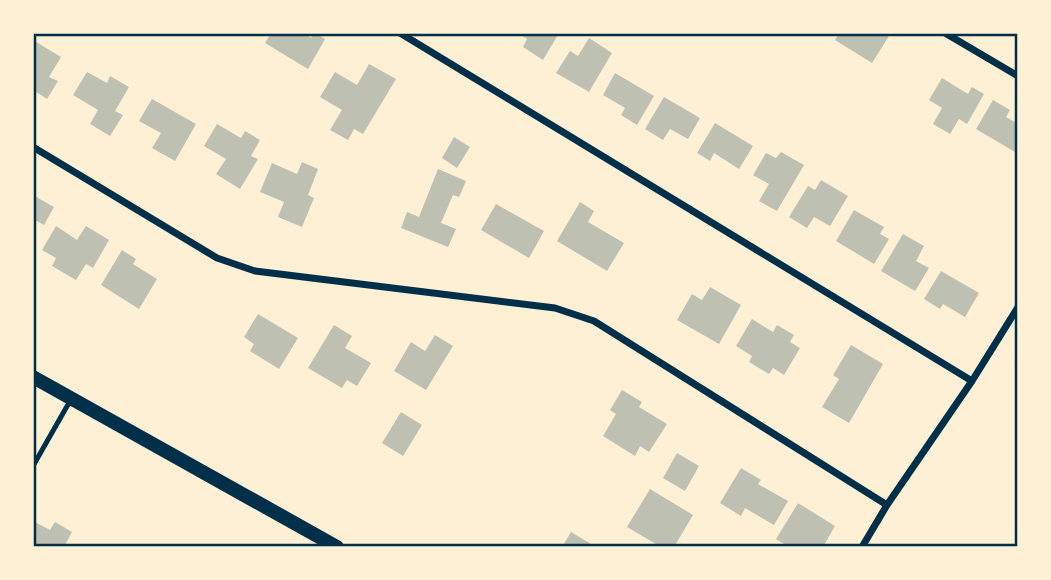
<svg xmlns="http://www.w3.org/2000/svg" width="1051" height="580" font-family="'Source Serif 4',serif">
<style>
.building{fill:#bec0b2}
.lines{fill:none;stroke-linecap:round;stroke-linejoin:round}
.service{stroke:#003049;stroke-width:5}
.minor{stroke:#003049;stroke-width:7}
.secondary{stroke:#003049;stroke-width:14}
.neatline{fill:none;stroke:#003049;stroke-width:2.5}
</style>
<rect width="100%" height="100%" fill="#fdf0d5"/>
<!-- building -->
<path class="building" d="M271 33H304L311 38 313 33H316L325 39 308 69 265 43Z
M518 33H559L543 60 523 47 527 39Z
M839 33H870L872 35 873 33H884L889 36 872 63 835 40Z
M589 38 612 53 589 92 556 73 570 51 578 56Z
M33 40 61 57 49 77 58 81 47 99 33 90Z
M369 64 396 79 363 134 354 129 348 140 330 130 342 110 320 97 335 72 357 85Z
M87 72 107 83 110 76 129 87 115 111 123 115 110 136 90 124 98 110 73 95Z
M615 73 654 96 637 125 621 115 625 108 603 95Z
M942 78 968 94 972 87 984 94 967 124 959 119 950 134 933 124 942 108 929 100Z
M664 97 700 118 688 139 670 129 663 140 645 129Z
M152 99 196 124 175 161 152 148 161 133 139 121Z
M993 100 1010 110 1006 117 1018 124V148L1015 152 976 129Z
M715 123 753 146 739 169 714 153 710 161 697 153Z
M217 124 241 138 245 131 260 140 251 156 258 159 240 189 216 174 226 159 204 146Z
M454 137 470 147 457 168 442 158Z
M781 152 804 165 777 211 759 201 769 184 753 175 766 153 776 158Z
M302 162 318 169 308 195 314 198 302 227 278 217 284 202 260 192 272 163 297 174Z
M438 169 466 181 459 197 453 195 441 223 456 229 448 247 401 228 407 212 419 217Z
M821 180 848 196 830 226 814 217 807 228 789 217 808 186 815 190Z
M33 195 54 207 44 225 35 220 33 224Z
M580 202 594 211 588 222 624 243 607 271 557 241Z
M496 204 544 231 529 258 481 230Z
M854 210 884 227 880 234 889 239 874 264 836 241Z
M56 226 77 240 86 226 109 240 93 268 86 264 76 280 52 266 56 258 42 250Z
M903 234 924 246 916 261 929 268 915 291 881 271Z
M122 250 136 259 133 264 157 279 139 309 101 285Z
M941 271 979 293 965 317 943 304 940 309 924 299Z
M710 287 741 305 719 344 677 320 692 294 702 300Z
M258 314 298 338 279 369 250 351 254 344 244 337Z
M752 319 773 332 777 325 794 335 790 342 800 348 784 375 773 368 769 374 749 362 752 356 736 346Z
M334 325 352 336 345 348 371 363 357 386 347 380 342 388 308 368Z
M435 335 453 346 426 390 394 371 411 342 425 351Z
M851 345 883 364 849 423 822 407 839 379 833 375Z
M622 390 642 402 639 407 667 424 649 452 640 446 635 456 603 436 616 414 610 410Z
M401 412 422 425 403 456 382 443Z
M677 453 699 466 685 491 663 478Z
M741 468 761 480 758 484 788 501 774 525 745 508 741 516 720 503Z
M650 489 693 515 674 547H661L627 527Z
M798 503 835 526 823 547H789L776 539Z
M33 521 50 530 55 522 72 532 64 547H38L33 544Z
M571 532 596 547H562Z"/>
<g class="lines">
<!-- service -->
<path class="service" d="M33 466 70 401"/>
<!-- minor -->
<path class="minor" d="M400 33 972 381
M945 33 1018 76
M33 147 217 258 255 271 555 308 594 321 887 505
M862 547 887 505 972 381 1018 307"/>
<!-- secondary -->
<path class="secondary" d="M33 377 337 547"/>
</g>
<!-- border -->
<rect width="1051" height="580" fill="none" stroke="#fdf0d5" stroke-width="70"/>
<rect x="35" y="35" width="981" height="510" class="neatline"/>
</svg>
